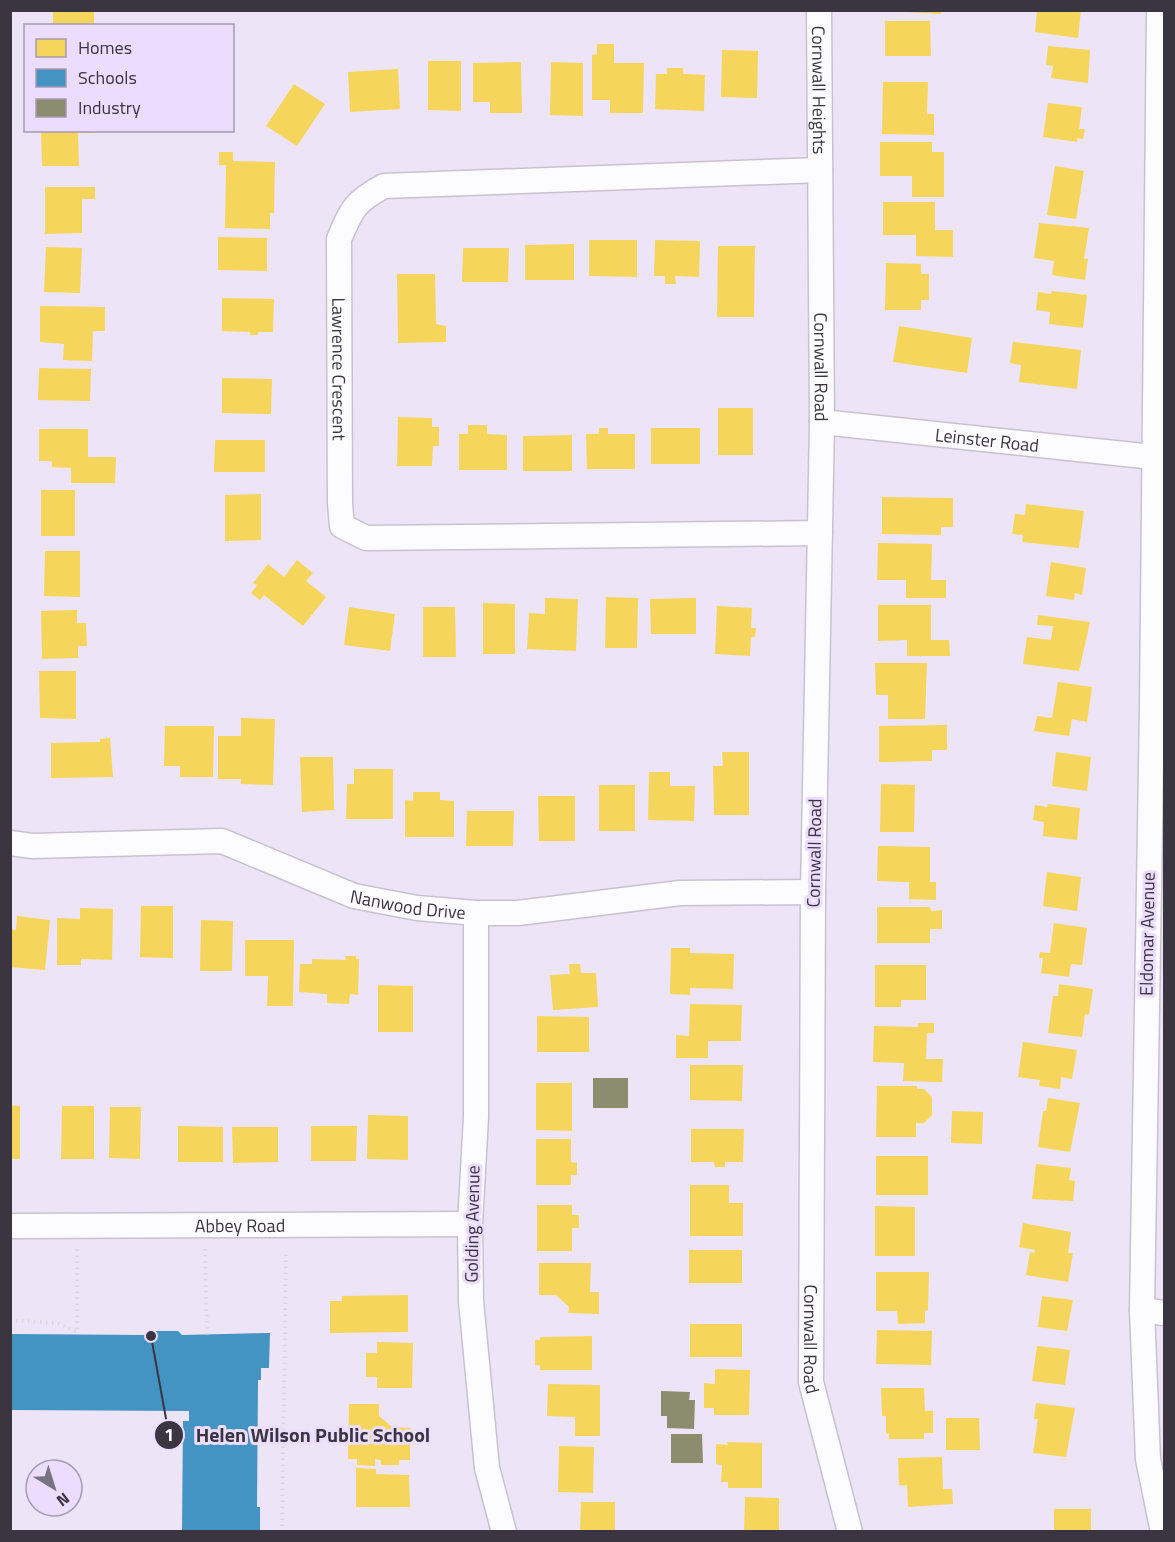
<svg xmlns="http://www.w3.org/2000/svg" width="1175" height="1542" font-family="'Titillium Web',sans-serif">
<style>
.homes{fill:#f6d55c}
.schools{fill:#4393c3}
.industry{fill:#8c8c6e}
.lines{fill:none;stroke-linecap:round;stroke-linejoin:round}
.street-casing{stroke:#c8c2d0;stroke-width:27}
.path{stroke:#dad8de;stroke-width:4;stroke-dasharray:1.5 4.5;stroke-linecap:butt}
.street{stroke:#fcfbfe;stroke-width:24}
.labels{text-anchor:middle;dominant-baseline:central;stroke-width:6;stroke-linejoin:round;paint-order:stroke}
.street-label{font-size:18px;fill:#3b3542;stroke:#ecddff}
.leader{fill:none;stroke:#3b3542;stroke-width:2}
.callout-dot{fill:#3b3542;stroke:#ecddff;stroke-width:2}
.mark-label{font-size:18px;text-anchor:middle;font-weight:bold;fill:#fff}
.callout-label{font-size:20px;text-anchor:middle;font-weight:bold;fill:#3b3542;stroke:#ecddff;stroke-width:6;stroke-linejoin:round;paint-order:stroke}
</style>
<rect width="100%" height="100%" fill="#ede5f7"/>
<!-- homes -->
<path class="homes" d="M53 10H94V26H53Z
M906 10H941V14L906 12Z
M1037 10H1081L1078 38 1035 32Z
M885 21H930L931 56H885Z
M597 44H614V63H644L643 113H610V100H592V55L597 54Z
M1048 46 1090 50 1088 83 1051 78 1053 66 1046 65Z
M722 50 758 51 757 98 721 97Z
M428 61H461V111L428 110Z
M521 62 522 113H490V102H473V63Z
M551 62 583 63V116L550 115Z
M667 68H683V74L705 75 704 111 655 109 656 74H667Z
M398 69 400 109 350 112 348 72Z
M883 82H928L927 114H934V135L882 134Z
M294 84 325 104 297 146 266 126Z
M1048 103 1082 107 1079 129H1085L1083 139 1077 138V142L1043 137Z
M41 130H94V133H78L79 166H42Z
M880 142H932V152H944V197H912V176H880Z
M219 152H233V161L275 162 274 213H270V229L225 228 226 165H219Z
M1055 166 1084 171 1076 219 1047 215Z
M45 187H95V199H82V233L45 234Z
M883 202H935V230H953V257L916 256V235H883Z
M1039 223 1089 228 1084 259H1088L1085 280 1052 275 1054 261 1034 258Z
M218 237 267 238V271L218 270Z
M589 240H637V277L589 276Z
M655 240 700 241 699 277 675 276 676 284H665V276H654Z
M574 244V280H525V245Z
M718 246H755L754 317H717Z
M46 247 82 248 80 293 44 292Z
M463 248H509L508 282H462Z
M886 263 921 264V274H929V300H921V310H885Z
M397 274H435L436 324 446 326V342L398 343Z
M1052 291 1087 295 1083 328 1049 324 1050 312 1036 310 1038 292 1051 294Z
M222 298 274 299 273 332H258V335H250V332L222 331Z
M40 306 105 307V331H93L92 361 63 360 64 344 40 342Z
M899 326 972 338 967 373 893 362Z
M1013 342 1081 350 1077 389 1019 382 1021 365 1010 363Z
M39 368 91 369 90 401 38 400Z
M222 378 272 379 271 414 222 413Z
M718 408H753V455H718Z
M398 417 432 418V427H439V446H433L432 466H397Z
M468 425H487V434L507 435V470H459V434H468Z
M599 428H608V434H635V469H587L586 434H599Z
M651 428H700V464H651Z
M39 429H88V457H116L115 483H71V468L52 467V461H39Z
M572 435V471H523V436Z
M215 440H265V472H214Z
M41 490H75V536H41Z
M261 494V540L225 541V495Z
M882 497 953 498V527H941V535L882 534Z
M1026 504 1084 511 1079 548 1022 542 1023 535 1012 534 1015 514 1025 515Z
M878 543 932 544 931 580H946V598H906V580H877Z
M45 551H80V597L44 596Z
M297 560 313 573 306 581 326 597 303 626 264 595 260 600 251 593 257 585 253 583 268 564 284 577Z
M1051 562 1086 568 1082 595 1075 593 1074 600 1046 596Z
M606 597 638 598 637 648H605Z
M545 598 578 599 576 651 527 649 529 613 545 614Z
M696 598V634H651L650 599Z
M483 603 515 604V654H483Z
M878 605H931V640H949L950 656H907V640L878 641Z
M717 606 752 608 751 628H756L755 637H751L750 656 715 654Z
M349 607 395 614 390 651 344 645Z
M423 607H455L456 657H423Z
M77 610V623H86L87 646H78V658L42 659 41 611Z
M1038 615 1090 622 1079 671 1023 664 1027 637 1051 640 1053 626 1037 625Z
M875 663H927L925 719H888V695H876Z
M39 671H76V719L40 718Z
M1058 682 1092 687 1087 722 1072 719 1069 736 1034 731 1037 716 1052 718Z
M241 718 275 719 273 785 241 784V779H218V736H241Z
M947 725V750H932V761L879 762V726Z
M165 726H214L213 777H180V766H164Z
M110 738 113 777 51 778V743L100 742V739Z
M722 752H749V815H714L713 766H723Z
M1056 752 1091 757 1087 791 1052 786Z
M300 757H333L334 810 302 812Z
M354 769H393V819H346L347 784H354Z
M649 772H670V786H695L694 821 648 820Z
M881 784 915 785 914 832H880Z
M599 785H635V831H599Z
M413 792H440V800L454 801V837H405V800L413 801Z
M538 796H575V841H539Z
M1048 804 1080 808 1077 840 1043 836 1044 822 1033 820 1035 805 1047 807Z
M467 811H514L513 846H466Z
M878 846 930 847V882H936V900L909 899V882L877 881Z
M1047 872 1081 877 1077 911 1043 906Z
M141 906H173V958L140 957Z
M877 907H930L931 911 942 910V929H930V943H877Z
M80 908 113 909 112 960 81 959V965H57V918L80 919Z
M17 916 50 920 45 970 10 967V929L16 930Z
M201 920 233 921 232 971H200Z
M1054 923 1087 928 1082 965 1071 964 1069 977 1041 973 1043 958H1039L1040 952 1050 953Z
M245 940H294L293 1006H267L268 976H245Z
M671 948H690V953L734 954 733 989 690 988V995L670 994Z
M345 956H356V959H359L358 995 350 994 349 1004 327 1003V994L299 992 300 964H312V959L346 960Z
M569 964H580L581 973H596L598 1007 553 1010 550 975 570 974Z
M875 965H926V1000H901V1007H875Z
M1059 984 1093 989 1089 1015 1085 1014 1082 1037 1048 1033 1053 996H1058Z
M378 985 413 986V1032H378Z
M690 1004 742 1005 741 1041H708V1058H676V1035L689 1036Z
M537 1016 589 1017V1052H537Z
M918 1023H934V1033H927L926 1059H943L942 1082 903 1081 904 1063 873 1062 874 1026 918 1027Z
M1023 1042 1077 1050 1072 1079 1061 1077 1060 1089 1039 1086 1040 1080 1018 1077Z
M690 1065H743L742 1101 690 1100Z
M536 1083H572V1131L536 1130Z
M877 1086H917V1089H924L932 1097V1115L924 1123H916V1137H876Z
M1048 1098 1080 1103 1070 1152 1038 1147 1043 1111H1046Z
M10 1105 20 1106V1159H10Z
M62 1106H94V1159H61Z
M110 1107H141L140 1159 109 1158Z
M952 1111 983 1112 982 1144 951 1143Z
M368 1115 408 1116V1160L367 1159Z
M178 1126 223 1127V1162H178Z
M311 1126H357L356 1161H311Z
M232 1127H278V1162L233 1163Z
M691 1129H744L743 1162H725V1167H715L714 1162H691Z
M536 1139H571V1162L577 1163V1175H571V1185H536Z
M876 1156H928V1195H876Z
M1036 1164 1071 1168 1069 1180 1075 1181 1073 1201 1032 1199Z
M690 1185H729V1203H743V1236H690Z
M537 1205H572V1215H579V1228H572V1251H537Z
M875 1206 915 1207V1256H875Z
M1023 1223 1071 1232 1068 1253H1073L1068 1282 1026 1275 1030 1252 1034 1253 1035 1250 1019 1247Z
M689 1250H742V1283H689Z
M539 1263H591L590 1292H599V1314L568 1313 569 1307 556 1295H539Z
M876 1272H929L928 1310 925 1311V1323L898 1324 897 1311H876Z
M408 1295V1332L330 1333V1301H342V1296Z
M1042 1296 1073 1300 1067 1331 1038 1327Z
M690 1324H742V1357H690Z
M877 1330 932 1331 931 1365 876 1364Z
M592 1336V1370H540V1365H535V1340H540V1337Z
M377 1342 413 1343 412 1388H377V1377H366V1353H377Z
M1037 1346 1070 1350 1065 1385 1032 1381Z
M715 1369 750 1370 749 1415H714V1408H704V1383L715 1384Z
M548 1384 600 1385V1436H575V1417L547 1416Z
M881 1388H924L925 1411H933V1433H924V1439H889V1433L886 1434V1416H882Z
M1036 1403 1075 1408 1066 1457 1033 1453 1038 1419H1034Z
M349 1404H379V1416L392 1427 410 1428V1460H399V1465H381V1460L375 1459V1466L357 1465V1459H348Z
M946 1418H979L980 1450H946Z
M727 1442 762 1443V1488H728V1482H721L722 1465 716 1464V1444L728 1445Z
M559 1446 594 1447 593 1493 558 1492Z
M942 1457 943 1489H952L953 1504 908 1507 907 1485H899L898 1458Z
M356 1468 376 1469V1474L409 1475 410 1507H356Z
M745 1497 779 1498V1532H744Z
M581 1502H615V1532H580Z
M1054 1509H1091V1532H1054Z"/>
<!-- schools -->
<path class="schools" d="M149 1331H178L182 1335 270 1333 269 1368H261V1380H258L257 1507H260V1532H182L183 1421H189V1411L10 1410V1334L146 1335Z"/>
<!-- industry -->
<path class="industry" d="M593 1078H628V1108H593Z
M661 1391 690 1392 689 1400H695L694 1429 667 1428V1416H661Z
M671 1434H702L703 1463H671Z"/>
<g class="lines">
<!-- street casing -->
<g class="street-casing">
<g id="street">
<path id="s1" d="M819 10 822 422 813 892 811 1382 850 1532"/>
<path d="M1159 10 1152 706 1142 1310 1148 1459 1163 1532"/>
<path id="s2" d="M820 170 384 186C354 202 352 209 339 239L340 503 342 526 366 538 820 533"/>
<path id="s3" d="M822 422 1153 457"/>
<path id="s4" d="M10 843 32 846 222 841 354 896 417 908 476 913H518L680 893 813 892"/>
<path d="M476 913V1117L470 1224 471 1301 487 1468 504 1532"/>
<path id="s5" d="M10 1226 470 1224"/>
<path d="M1142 1310 1164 1313"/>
</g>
</g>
<!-- path -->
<path class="path" d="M205 1249 207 1335
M10 1320 57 1323 77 1332V1249
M282 1532 286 1250"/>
<!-- street -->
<use href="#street" class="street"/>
</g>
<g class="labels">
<!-- street labels -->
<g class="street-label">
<text stroke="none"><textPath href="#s1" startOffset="80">Cornwall Heights</textPath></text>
<text stroke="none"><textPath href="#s1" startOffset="357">Cornwall Road</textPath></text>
<text stroke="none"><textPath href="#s2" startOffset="638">Lawrence Crescent</textPath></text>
<text stroke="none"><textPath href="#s3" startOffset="166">Leinster Road</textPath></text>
<text transform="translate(814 853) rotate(-89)">Cornwall Road</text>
<text stroke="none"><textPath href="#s4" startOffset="410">Nanwood Drive</textPath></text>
<text transform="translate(1147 934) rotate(-89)">Eldomar Avenue</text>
<text transform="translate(472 1224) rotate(-89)">Golding Avenue</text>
<text stroke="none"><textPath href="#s5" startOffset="230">Abbey Road</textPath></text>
<text stroke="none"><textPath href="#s1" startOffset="1329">Cornwall Road</textPath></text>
</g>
</g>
<!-- callouts -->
<path class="leader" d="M151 1336L169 1435"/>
<g class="callout-dot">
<circle cx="151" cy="1336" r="6"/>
<circle cx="169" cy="1435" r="15"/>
</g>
<g class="mark-label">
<text x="169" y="1441">1</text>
</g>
<g class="callout-label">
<text x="313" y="1442">Helen Wilson Public School</text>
</g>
<!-- border -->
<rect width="1175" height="1542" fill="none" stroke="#3b3542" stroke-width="24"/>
<!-- legend -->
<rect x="24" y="24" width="210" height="108" fill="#ecddff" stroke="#a59ab3" stroke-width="1.5"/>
<rect x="36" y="39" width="30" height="18" fill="#f6d55c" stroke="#a59ab3" stroke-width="1.5"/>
<text x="78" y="54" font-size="18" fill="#3b3542">Homes</text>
<rect x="36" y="69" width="30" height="18" fill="#4393c3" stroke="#a59ab3" stroke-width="1.5"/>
<text x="78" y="84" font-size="18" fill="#3b3542">Schools</text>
<rect x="36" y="99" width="30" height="18" fill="#8c8c6e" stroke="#a59ab3" stroke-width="1.5"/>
<text x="78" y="114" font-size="18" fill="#3b3542">Industry</text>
<!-- north arrow -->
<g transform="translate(54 1488) rotate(142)"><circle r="28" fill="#ecddff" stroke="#a59ab3" stroke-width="1.5"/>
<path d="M0-4.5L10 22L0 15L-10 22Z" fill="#797381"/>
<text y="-9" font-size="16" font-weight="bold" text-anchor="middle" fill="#3b3542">N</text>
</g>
</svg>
